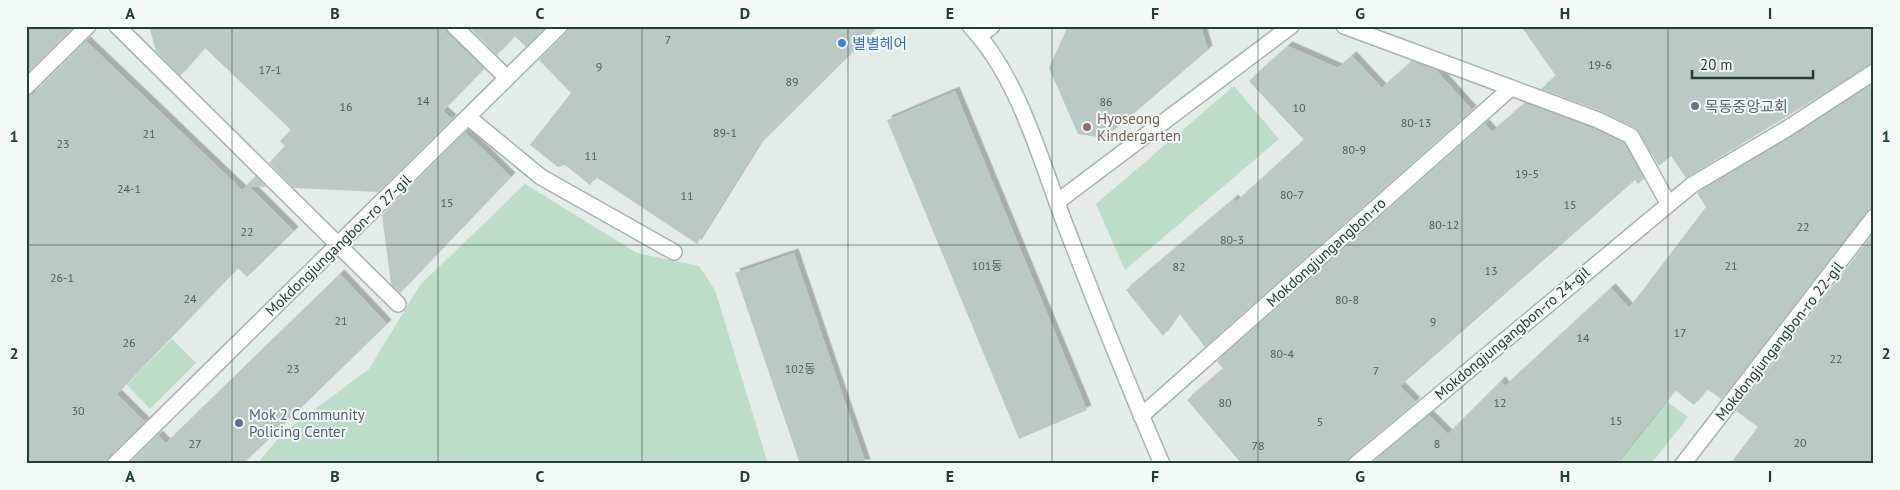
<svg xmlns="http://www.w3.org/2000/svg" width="1900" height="490" font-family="'PT Sans','Noto Sans KR',sans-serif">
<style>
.green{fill:#bddcc9}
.building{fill:#bbc9c5;filter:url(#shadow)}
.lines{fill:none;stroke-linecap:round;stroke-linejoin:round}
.service-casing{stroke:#a6b4b1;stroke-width:18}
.minor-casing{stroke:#a6b4b1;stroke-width:18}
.tertiary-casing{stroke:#a6b4b1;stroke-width:18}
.service{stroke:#fff;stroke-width:15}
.minor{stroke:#fff;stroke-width:15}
.tertiary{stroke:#fff;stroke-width:15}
.grid{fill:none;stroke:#233c39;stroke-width:1;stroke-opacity:0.55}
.shop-dot{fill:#3f7fe0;stroke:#f3f9f7;stroke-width:2}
.worship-dot{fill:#6b7280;stroke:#f3f9f7;stroke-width:2}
.education-dot{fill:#8d6e63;stroke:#f3f9f7;stroke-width:2}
.service-dot{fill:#5c6f8a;stroke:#f3f9f7;stroke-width:2}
.labels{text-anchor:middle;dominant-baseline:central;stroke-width:4;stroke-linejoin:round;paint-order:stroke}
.number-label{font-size:12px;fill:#495f5c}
.shop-label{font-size:15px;fill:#366cbe;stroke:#f3f9f7;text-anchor:start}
.worship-label{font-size:15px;fill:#5b616d;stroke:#f3f9f7;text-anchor:start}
.education-label{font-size:15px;fill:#785e54;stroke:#f3f9f7;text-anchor:start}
.street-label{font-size:15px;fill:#233c39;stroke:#f3f9f7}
.service-label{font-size:15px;fill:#4e5e75;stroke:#f3f9f7;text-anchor:start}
.neatline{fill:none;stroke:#233c39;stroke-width:2}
.grid-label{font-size:16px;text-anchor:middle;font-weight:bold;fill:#233c39}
</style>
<defs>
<filter id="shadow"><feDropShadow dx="4.5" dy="-4.5" stdDeviation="0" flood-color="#0004"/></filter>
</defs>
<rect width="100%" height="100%" fill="#e3ece9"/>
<!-- green -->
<path class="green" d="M1234 86 1279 139 1125 270 1096 204Z
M525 184 637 253 699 266 715 290 768 464H257L283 433 369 369 420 285Z
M172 339 196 363 150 409 127 385Z
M1666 401 1688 417 1651 464H1616Z"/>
<!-- building -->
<path class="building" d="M26 26H70L72 28 26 74Z
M149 26H445L447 33 484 69 443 111 452 119 378 192 294 188 269 163 285 146 280 141 291 130 205 48 180 76 156 51Z
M468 26H546L526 47 515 36 497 55Z
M569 26H879L758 146 697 244 596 177 590 185 565 165 558 167 530 145 571 93 539 60 567 33Z
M1068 26H1201L1208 50 1105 138 1078 134 1049 68Z
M1521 26H1874V63L1686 178 1671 156 1659 166 1635 128 1601 111 1541 89 1556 76Z
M86 41 242 190 256 176 266 187 249 186 294 231 247 277 238 268 117 394 145 422 108 457 106 464H26V96L33 94Z
M1288 46 1338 68 1352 56 1382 88 1412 61 1436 70 1472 110 1205 347 1179 313 1163 336 1126 290 1234 199 1236 202 1304 140 1249 81Z
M1874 83V208L1867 211 1721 399 1707 389 1694 405 1675 390 1616 464H1371L1429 415 1448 434 1501 381 1505 386 1611 288 1629 308 1706 207 1697 193 1793 136Z
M955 91 1087 410 1019 439 887 120Z
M1525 103 1594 129 1624 143 1644 179 1638 184 1635 180 1400 386 1416 402 1350 457 1347 464H1242L1187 400 1223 369 1217 361 1485 124 1492 132Z
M465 132 511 177 400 293 391 284 382 215Z
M1874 233V464H1730L1758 427 1736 411Z
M794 253 866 464H800L735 273Z
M340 274 387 324 243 464H129L158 435 166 443Z"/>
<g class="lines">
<!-- service casing -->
<g class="service-casing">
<path id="service" d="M117 26 398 304
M454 26 507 78
M1344 26 1598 120 1631 136 1668 203
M979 36 992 26
M468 117 541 177 674 252
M1141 416 1511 88
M1683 464 1874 217"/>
</g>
<!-- minor casing -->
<g class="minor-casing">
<path id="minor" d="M26 87 88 26
M1057 202 1291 26
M115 464 560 26
M1356 464 1692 185 1788 128 1874 72"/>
</g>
<!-- tertiary casing -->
<g class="tertiary-casing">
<path id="tertiary" d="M970 26C1019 77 1041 162 1066 227 1097 307 1128 385 1162 464"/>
</g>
<!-- service -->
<use href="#service" class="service"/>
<!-- minor -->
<use href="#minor" class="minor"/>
<!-- tertiary -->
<use href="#tertiary" class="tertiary"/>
</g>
<!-- grid -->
<path class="grid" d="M232 26V464M438 26V464M642 26V464M848 26V464M1052 26V464M1258 26V464M1462 26V464M1668 26V464M26 245H1874"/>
<!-- markers -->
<circle class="shop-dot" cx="842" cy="43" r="5"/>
<circle class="worship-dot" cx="1695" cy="106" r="5"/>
<circle class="education-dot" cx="1087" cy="127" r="5"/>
<circle class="service-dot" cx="239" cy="423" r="5"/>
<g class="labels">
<!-- number labels -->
<g class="number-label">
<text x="668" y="39">7</text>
<text x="1600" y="64">19-6</text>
<text x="599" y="66">9</text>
<text x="270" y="69">17-1</text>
<text x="792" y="81">89</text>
<text x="423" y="100">14</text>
<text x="1106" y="101">86</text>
<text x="346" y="106">16</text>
<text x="1299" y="107">10</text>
<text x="1416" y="122">80-13</text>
<text x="725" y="132">89-1</text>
<text x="149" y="133">21</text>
<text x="63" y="143">23</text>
<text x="1354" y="149">80-9</text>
<text x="591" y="155">11</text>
<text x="1527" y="173">19-5</text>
<text x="129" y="188">24-1</text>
<text x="1292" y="194">80-7</text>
<text x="687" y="195">11</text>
<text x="447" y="202">15</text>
<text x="1570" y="204">15</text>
<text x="1444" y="224">80-12</text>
<text x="1803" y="226">22</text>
<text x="247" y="231">22</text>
<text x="1232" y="239">80-3</text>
<text x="987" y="265">101동</text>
<text x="1731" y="265">21</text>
<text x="1179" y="266">82</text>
<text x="1491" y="270">13</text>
<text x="62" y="277">26-1</text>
<text x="190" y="298">24</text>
<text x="1347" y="299">80-8</text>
<text x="341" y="320">21</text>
<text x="1433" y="321">9</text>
<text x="1680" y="332">17</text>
<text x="1583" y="337">14</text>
<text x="129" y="342">26</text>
<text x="1282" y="353">80-4</text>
<text x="1836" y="358">22</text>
<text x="293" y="368">23</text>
<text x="800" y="368">102동</text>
<text x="1376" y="370">7</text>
<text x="1225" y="402">80</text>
<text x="1500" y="402">12</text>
<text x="78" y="410">30</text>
<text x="1616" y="420">15</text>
<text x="1320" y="421">5</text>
<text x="1800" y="442">20</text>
<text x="195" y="443">27</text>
<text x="1437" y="443">8</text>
<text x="1258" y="445">78</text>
</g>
<!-- shop labels -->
<g class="shop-label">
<text x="852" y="43">별별헤어</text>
</g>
<!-- worship labels -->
<g class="worship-label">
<text x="1705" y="106">목동중앙교회</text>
</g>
<!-- education labels -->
<g class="education-label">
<text x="1097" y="118">Hyoseong<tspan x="1097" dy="17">Kindergarten</tspan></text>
</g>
<!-- street labels -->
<g class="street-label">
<text transform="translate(338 245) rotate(-44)">Mokdongjungangbon-ro 27-gil</text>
<text transform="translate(1326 252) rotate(-42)">Mokdongjungangbon-ro</text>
<text transform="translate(1512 333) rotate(-40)">Mokdongjungangbon-ro 24-gil</text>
<text transform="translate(1779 341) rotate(-52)">Mokdongjungangbon-ro 22-gil</text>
</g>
<!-- service labels -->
<g class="service-label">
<text x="249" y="414">Mok 2 Community<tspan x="249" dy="17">Policing Center</tspan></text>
</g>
</g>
<!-- border -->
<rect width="1900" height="490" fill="none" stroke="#f3f9f7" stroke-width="55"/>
<!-- scale -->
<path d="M1692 70v8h121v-8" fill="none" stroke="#233c39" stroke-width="2.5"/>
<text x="1700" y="70" font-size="15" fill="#233c39" stroke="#f3f9f7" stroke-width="4" paint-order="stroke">20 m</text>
<rect x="28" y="28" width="1844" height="434" class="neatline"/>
<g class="grid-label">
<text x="130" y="19">A</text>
<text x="335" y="19">B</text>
<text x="540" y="19">C</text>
<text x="745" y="19">D</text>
<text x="950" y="19">E</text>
<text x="1155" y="19">F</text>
<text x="1360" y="19">G</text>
<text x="1565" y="19">H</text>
<text x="1770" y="19">I</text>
<text x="14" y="142">1</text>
<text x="1886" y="142">1</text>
<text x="14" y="359">2</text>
<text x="1886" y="359">2</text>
<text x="130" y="482">A</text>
<text x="335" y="482">B</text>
<text x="540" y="482">C</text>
<text x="745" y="482">D</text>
<text x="950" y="482">E</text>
<text x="1155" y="482">F</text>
<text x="1360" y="482">G</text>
<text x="1565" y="482">H</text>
<text x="1770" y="482">I</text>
</g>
</svg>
